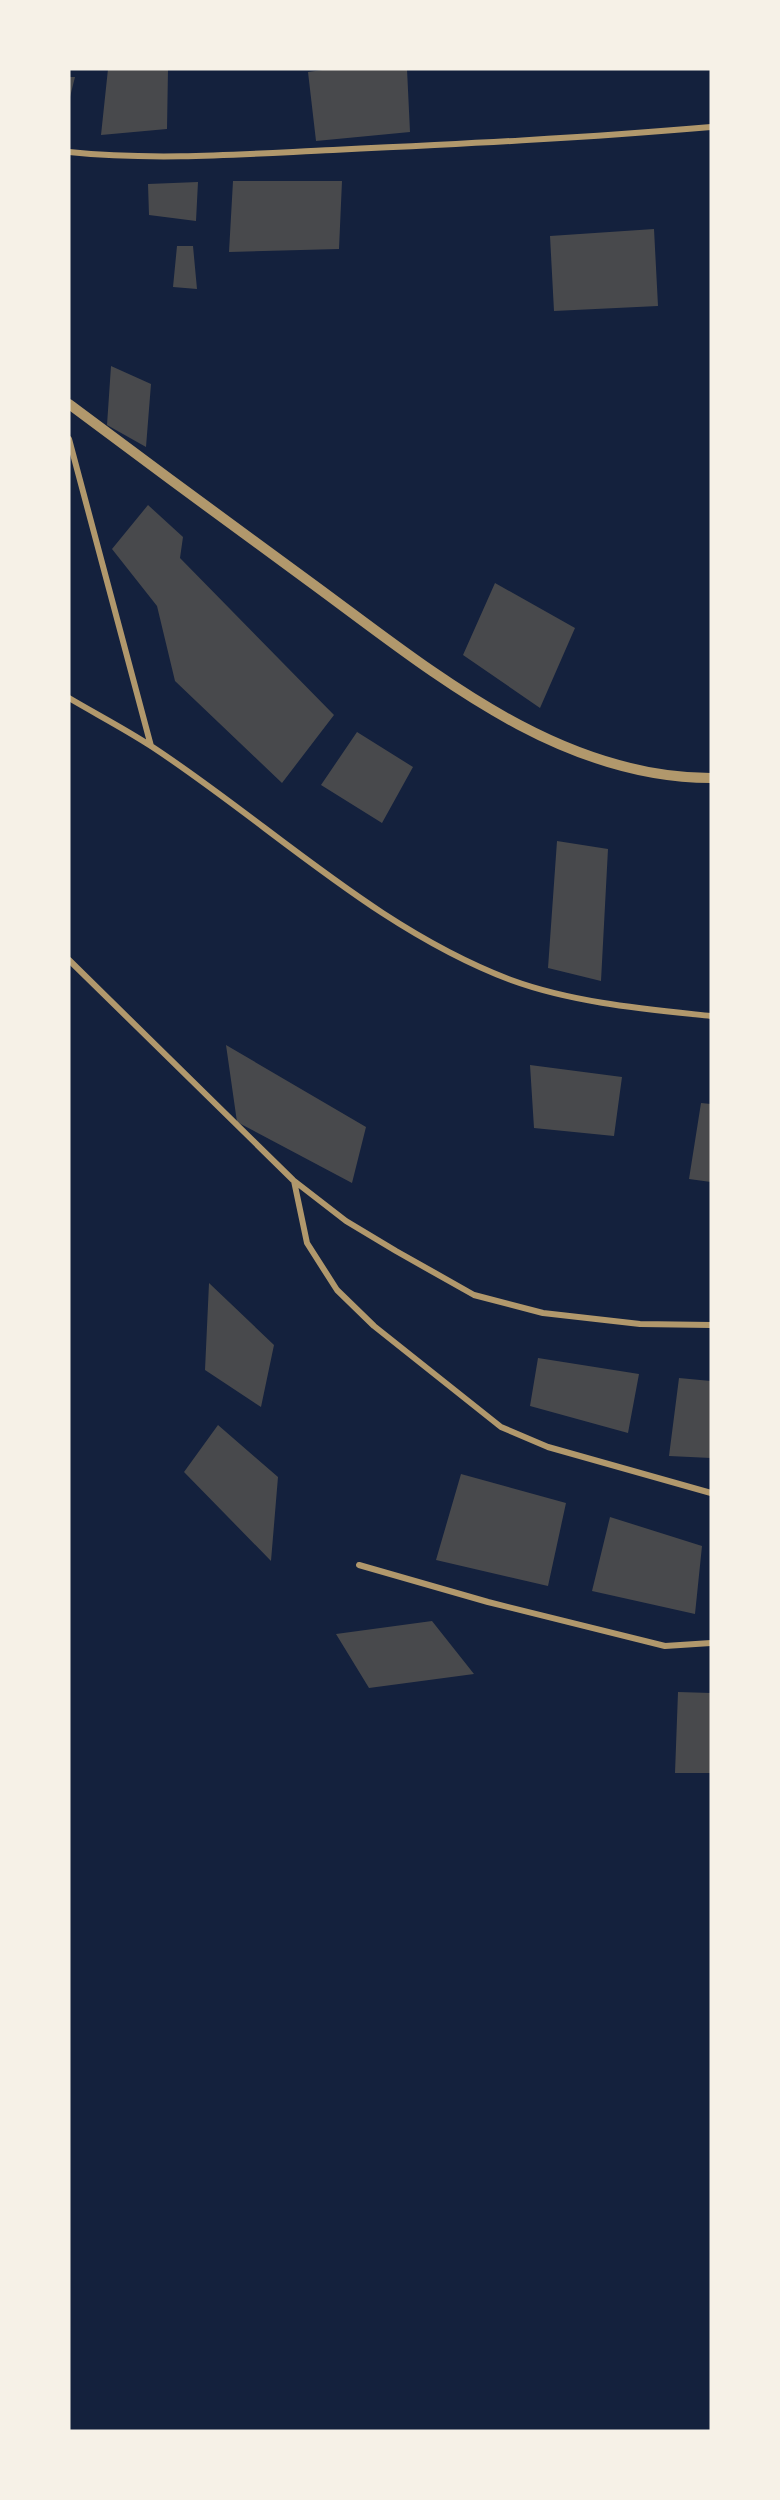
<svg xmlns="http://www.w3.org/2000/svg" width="780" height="2500" font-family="'PT Sans Narrow',sans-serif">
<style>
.building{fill:#48494c}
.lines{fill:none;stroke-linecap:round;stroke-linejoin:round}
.minor{stroke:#b1986c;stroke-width:6}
.tertiary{stroke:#b1986c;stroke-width:10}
</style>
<rect width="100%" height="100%" fill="#14213d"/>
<!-- building -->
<path class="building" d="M108 69H168L167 129 101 135Z
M329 69H407L410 132 316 141 308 72Z
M69 77H75L70 97H69Z
M233 181H342L339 249 229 252Z
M198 182 196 221 149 215 148 184Z
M654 229 658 306 554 311 550 236Z
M177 246H193L197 289 173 287Z
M111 366 151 384 146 447 107 425Z
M148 505 183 537 180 558 334 715 282 783 175 681 157 606 112 549Z
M495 583 575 628 540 708 463 655Z
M357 732 413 767 382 823 321 785Z
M557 841 608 849 601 981 548 968Z
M226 1045 366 1127 352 1183 237 1122Z
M530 1065 622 1077 614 1136 534 1128Z
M701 1103 711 1104V1182L689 1179Z
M209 1283 274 1345 261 1407 205 1370Z
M538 1358 639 1374 628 1433 530 1406Z
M679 1378 711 1381V1458L669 1456Z
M218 1425 278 1477 271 1561 184 1472Z
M461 1474 566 1503 548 1586 436 1560Z
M610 1517 702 1546 695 1614 592 1591Z
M432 1621 474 1674 369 1688 336 1634Z
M678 1692 711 1693V1773H675Z"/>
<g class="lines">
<!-- minor -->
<path class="minor" d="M69 152C156 161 246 154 333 150 459 144 585 138 711 127
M69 439 151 746
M69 698C96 714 125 729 151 746 270 824 376 929 511 980 574 1003 645 1009 711 1016
M69 960 293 1180 346 1221 396 1251 474 1295 543 1313 640 1324 711 1325
M294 1181 307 1243 337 1290 374 1326 501 1427 548 1447 711 1493
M359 1565 488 1602 665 1646 711 1643"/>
<!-- tertiary -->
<path class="tertiary" d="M69 404C149 464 229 523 310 582 429 669 556 778 711 778"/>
</g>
<!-- border -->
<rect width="780" height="2500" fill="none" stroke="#f6f1e7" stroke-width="141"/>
</svg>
